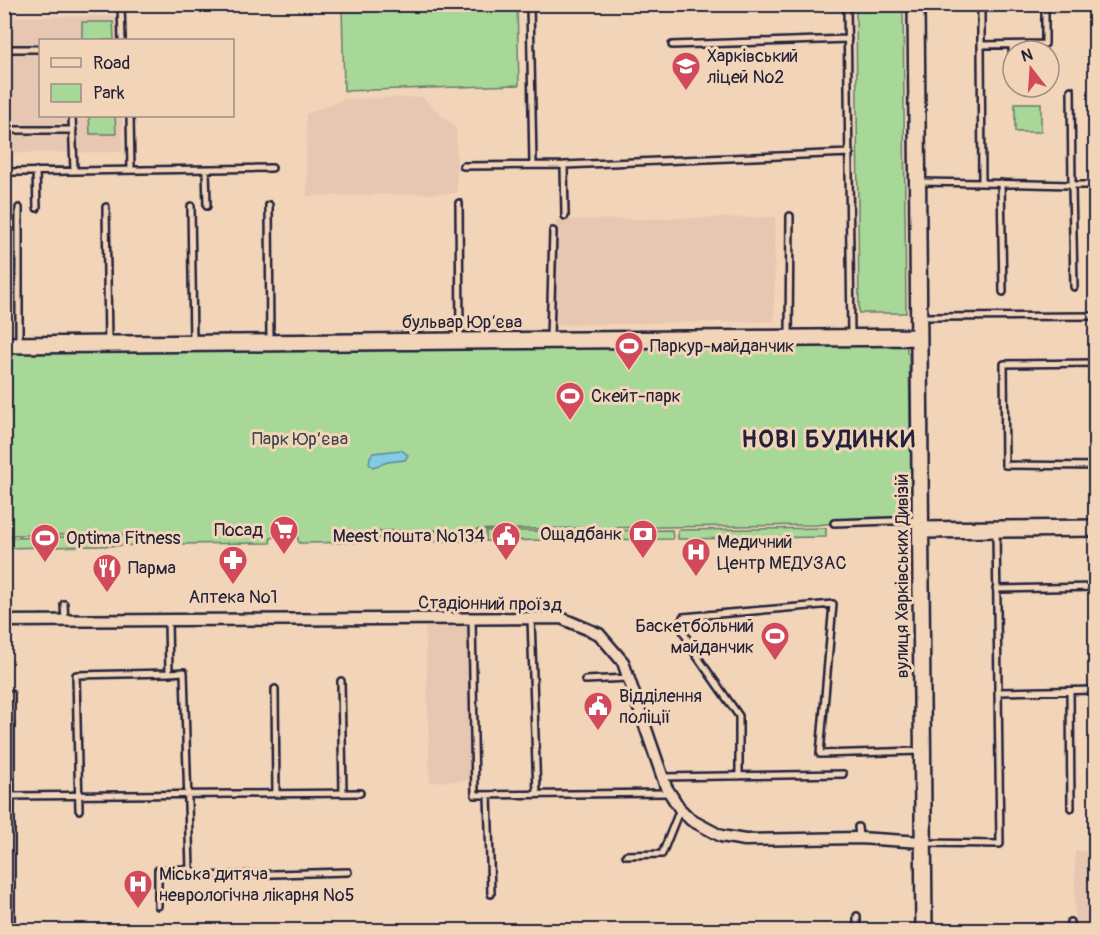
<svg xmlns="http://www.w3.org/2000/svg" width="1100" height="935" font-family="Pangolin,sans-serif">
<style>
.built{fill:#e7c7b1}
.green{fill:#a8d898;stroke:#657d6a;stroke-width:1.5}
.water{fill:#81cce1;stroke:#5b889f;stroke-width:1.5}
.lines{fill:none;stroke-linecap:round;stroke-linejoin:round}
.lane-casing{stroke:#22223b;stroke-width:10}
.street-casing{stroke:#22223b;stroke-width:15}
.secondary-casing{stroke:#22223b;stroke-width:20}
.lane{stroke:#f2d4b8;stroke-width:5}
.street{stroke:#f2d4b8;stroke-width:10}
.secondary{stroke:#f2d4b8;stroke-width:15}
.labels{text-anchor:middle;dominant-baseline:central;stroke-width:6;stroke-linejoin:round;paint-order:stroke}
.poi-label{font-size:18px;fill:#22223b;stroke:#f2d4b8;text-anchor:start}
.street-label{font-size:18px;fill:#22223b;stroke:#f2d4b8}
.park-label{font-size:18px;fill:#3d464e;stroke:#f2d4b8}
.district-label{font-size:24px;font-weight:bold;letter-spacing:1.5px;fill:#22223b;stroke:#f2d4b8}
</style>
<rect width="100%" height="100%" fill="#f2d4b8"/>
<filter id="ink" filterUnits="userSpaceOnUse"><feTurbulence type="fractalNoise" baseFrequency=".0167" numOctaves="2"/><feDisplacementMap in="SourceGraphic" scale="12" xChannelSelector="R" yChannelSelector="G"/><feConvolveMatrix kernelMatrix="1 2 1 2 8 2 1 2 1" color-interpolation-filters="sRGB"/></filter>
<g filter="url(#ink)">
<!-- built -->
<path class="built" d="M121 16V40H40V116H122L123 152 5 153 4 17Z
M422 97 456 128 457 193 307 196 306 114 345 99Z
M775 217 774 321 554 325 556 220Z
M472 618 474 780 430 782 425 619Z
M1075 851H1095V930H1075Z"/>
<!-- green -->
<path class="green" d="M342 5H517L519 85 344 91Z
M856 5H903L906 313H859Z
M82 22H113L114 40H82Z
M1015 103H1041V132H1015Z
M89 116H115L116 134H90Z
M830 342 907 345V353H909L911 490 904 491V516L816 525 380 531V542L299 543 297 536 288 533 271 538 270 543 176 544V534L5 535 4 357 7 352Z
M826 528V537L678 539V530Z
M672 530 673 539 576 540V531Z
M481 531V541L399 542V532Z
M486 531H550V540L486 541Z
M140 536 141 545 5 548V538Z"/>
<!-- water -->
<path class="water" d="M401 450 408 455 405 460 388 462 373 467 369 464 370 457 373 453Z"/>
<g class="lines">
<!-- lane casing -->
<g class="lane-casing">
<path id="lane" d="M121 4 122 40
M530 4 533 165
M847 4 851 337
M981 4V45L1045 44V4
M672 45 848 39
M1012 45 1013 73
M4 49H40
M1071 90 1072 185H1096
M72 116 74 171
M130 116 131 170
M4 130H73
M564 165 565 216
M463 166 564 165 850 153
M206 169 207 206
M36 171 37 208
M4 172 272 168
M920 182 982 183 981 45
M982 183 1072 185 1074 287
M1001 183 1003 292
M459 203 460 339
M269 205 270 342
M191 206 193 342
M106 207 108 343
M19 208V344
M921 317 1096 316
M789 337 790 216
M550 338 553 231
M1096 363 1004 364 1005 465 1096 466
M834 523 920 520
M996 589 1096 587
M64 604 65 621
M683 617 833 604 820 754 920 751
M472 618 475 795 668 793
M531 618 537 794
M168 620 169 673 184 672 190 869 200 876 348 872
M679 623 694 652 739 716V776
M585 680 629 678
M341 681 343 793
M275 689 276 794
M1070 691 1071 808
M998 692 1096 690
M662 777 843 774
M488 795 491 894
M11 796 360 793
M79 810 76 675 169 673
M858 827 859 838
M926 843 1000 844 996 531
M626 855 662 854 680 809
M158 906V870L190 869
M857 916V930
M1070 922V930
M11 930V694"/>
</g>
<!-- street casing -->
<g class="street-casing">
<path id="street" d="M4 621 561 618 599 634 623 662 666 787 680 809 691 820 721 836 745 840 859 838 922 842"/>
</g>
<!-- secondary casing -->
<g class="secondary-casing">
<path id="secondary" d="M916 4 924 930
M4 345 919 337
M921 530 1096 528"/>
</g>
<!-- lane -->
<use href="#lane" class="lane"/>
<!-- street -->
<use href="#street" class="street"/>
<!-- secondary -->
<use href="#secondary" class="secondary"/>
</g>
</g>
<!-- icons -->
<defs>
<g id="school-pin" transform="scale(1.5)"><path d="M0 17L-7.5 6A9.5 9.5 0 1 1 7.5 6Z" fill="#d1495b" stroke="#f2d4b8"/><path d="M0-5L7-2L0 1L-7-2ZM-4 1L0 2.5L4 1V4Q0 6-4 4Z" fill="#fff"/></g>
<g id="stadium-pin" transform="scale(1.5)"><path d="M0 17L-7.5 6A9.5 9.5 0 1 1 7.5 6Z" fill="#d1495b" stroke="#f2d4b8"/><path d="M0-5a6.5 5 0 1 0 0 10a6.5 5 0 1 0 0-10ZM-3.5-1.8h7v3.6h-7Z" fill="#fff"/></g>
<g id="supermarket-pin" transform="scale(1.5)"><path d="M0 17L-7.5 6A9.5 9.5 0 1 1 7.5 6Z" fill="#d1495b" stroke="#f2d4b8"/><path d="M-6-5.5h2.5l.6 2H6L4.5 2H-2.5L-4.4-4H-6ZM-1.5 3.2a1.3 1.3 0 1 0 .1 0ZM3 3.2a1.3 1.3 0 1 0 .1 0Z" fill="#fff"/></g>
<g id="bank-pin" transform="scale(1.5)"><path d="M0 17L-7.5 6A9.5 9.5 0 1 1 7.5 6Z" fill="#d1495b" stroke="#f2d4b8"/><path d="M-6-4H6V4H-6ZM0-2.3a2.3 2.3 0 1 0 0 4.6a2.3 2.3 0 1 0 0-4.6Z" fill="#fff"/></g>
<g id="civic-pin" transform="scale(1.5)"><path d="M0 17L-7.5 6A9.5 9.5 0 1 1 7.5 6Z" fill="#d1495b" stroke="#f2d4b8"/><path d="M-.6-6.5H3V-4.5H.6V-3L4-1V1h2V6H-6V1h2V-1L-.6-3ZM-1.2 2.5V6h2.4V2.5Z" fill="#fff"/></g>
<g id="hospital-pin" transform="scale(1.5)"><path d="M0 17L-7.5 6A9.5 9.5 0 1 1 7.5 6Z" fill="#d1495b" stroke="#f2d4b8"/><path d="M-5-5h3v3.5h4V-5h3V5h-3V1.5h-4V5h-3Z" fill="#fff"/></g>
<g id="pharmacy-pin" transform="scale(1.5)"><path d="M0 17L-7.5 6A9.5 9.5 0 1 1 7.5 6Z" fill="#d1495b" stroke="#f2d4b8"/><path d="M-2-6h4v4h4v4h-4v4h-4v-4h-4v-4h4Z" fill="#fff"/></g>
<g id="restaurant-pin" transform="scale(1.5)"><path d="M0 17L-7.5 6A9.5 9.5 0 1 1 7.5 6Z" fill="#d1495b" stroke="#f2d4b8"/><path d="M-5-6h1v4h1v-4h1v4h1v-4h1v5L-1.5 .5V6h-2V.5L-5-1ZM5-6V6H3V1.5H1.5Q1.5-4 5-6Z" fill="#fff"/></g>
</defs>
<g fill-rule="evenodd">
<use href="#school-pin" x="686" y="66"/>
<use href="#stadium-pin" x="629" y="346"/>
<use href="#stadium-pin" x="570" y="396"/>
<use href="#supermarket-pin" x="284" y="530"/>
<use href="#bank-pin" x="643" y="534"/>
<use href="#civic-pin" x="506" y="536"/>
<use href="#stadium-pin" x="45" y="538"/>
<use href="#hospital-pin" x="696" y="552"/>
<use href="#pharmacy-pin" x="233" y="560"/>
<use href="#restaurant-pin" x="107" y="568"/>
<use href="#stadium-pin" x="775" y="636"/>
<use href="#civic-pin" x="598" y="706"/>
<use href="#hospital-pin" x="138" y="884"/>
</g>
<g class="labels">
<!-- poi labels -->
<g class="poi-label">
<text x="707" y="56">Харківський<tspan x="707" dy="21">ліцей №2</tspan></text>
<text x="650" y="346">Паркур-майданчик</text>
<text x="591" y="396">Скейт-парк</text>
<text x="263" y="530" text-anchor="end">Посад</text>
<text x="622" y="534" text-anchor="end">Ощадбанк</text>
<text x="485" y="536" text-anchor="end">Meest пошта №134</text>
<text x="66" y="538">Optima Fitness</text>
<text x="717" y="542">Медичний<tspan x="717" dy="21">Центр МЕДУЗАС</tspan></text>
<text x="128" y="568">Парма</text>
<text x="233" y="597" text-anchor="middle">Аптека №1</text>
<text x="754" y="626" text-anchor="end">Баскетбольний<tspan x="754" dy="21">майданчик</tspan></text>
<text x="619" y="696">Відділення<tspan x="619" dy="21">поліції</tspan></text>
<text x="159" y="874">Міська дитяча<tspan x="159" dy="21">неврологічна лікарня №5</tspan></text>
</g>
<!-- street labels -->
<g class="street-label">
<text x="462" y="322">бульвар Юрʼєва</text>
<text transform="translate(902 576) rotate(-90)">вулиця Харківських Дивізій</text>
<text transform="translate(490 604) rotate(1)">Стадіонний проїзд</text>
</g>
<!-- park labels -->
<g class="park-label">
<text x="300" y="439">Парк Юр’єва</text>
</g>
<!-- district labels -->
<g class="district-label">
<text x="829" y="439">НОВІ БУДИНКИ</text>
</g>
</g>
<!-- margin -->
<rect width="1100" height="935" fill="none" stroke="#f2d4b8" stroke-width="24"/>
<rect x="12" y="12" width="1076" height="911" fill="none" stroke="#22223b" stroke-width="2" filter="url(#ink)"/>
<!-- legend -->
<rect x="39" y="39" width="195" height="78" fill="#f2d4b8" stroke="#9f8d86" stroke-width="1.5"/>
<rect x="51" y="58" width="30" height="9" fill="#f2d4b8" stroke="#9f8d86" stroke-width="1.5"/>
<text x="93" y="69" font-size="18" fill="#22223b">Road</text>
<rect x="51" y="84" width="30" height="18" fill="#a8d898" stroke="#9f8d86" stroke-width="1.5"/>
<text x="93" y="99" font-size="18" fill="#22223b">Park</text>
<!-- north arrow -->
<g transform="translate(1031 69) rotate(343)"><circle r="28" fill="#f2d4b8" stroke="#9f8d86" stroke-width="1.5"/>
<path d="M0-4.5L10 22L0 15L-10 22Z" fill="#d1495b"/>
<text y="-9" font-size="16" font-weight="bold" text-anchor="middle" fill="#22223b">N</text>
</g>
</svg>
